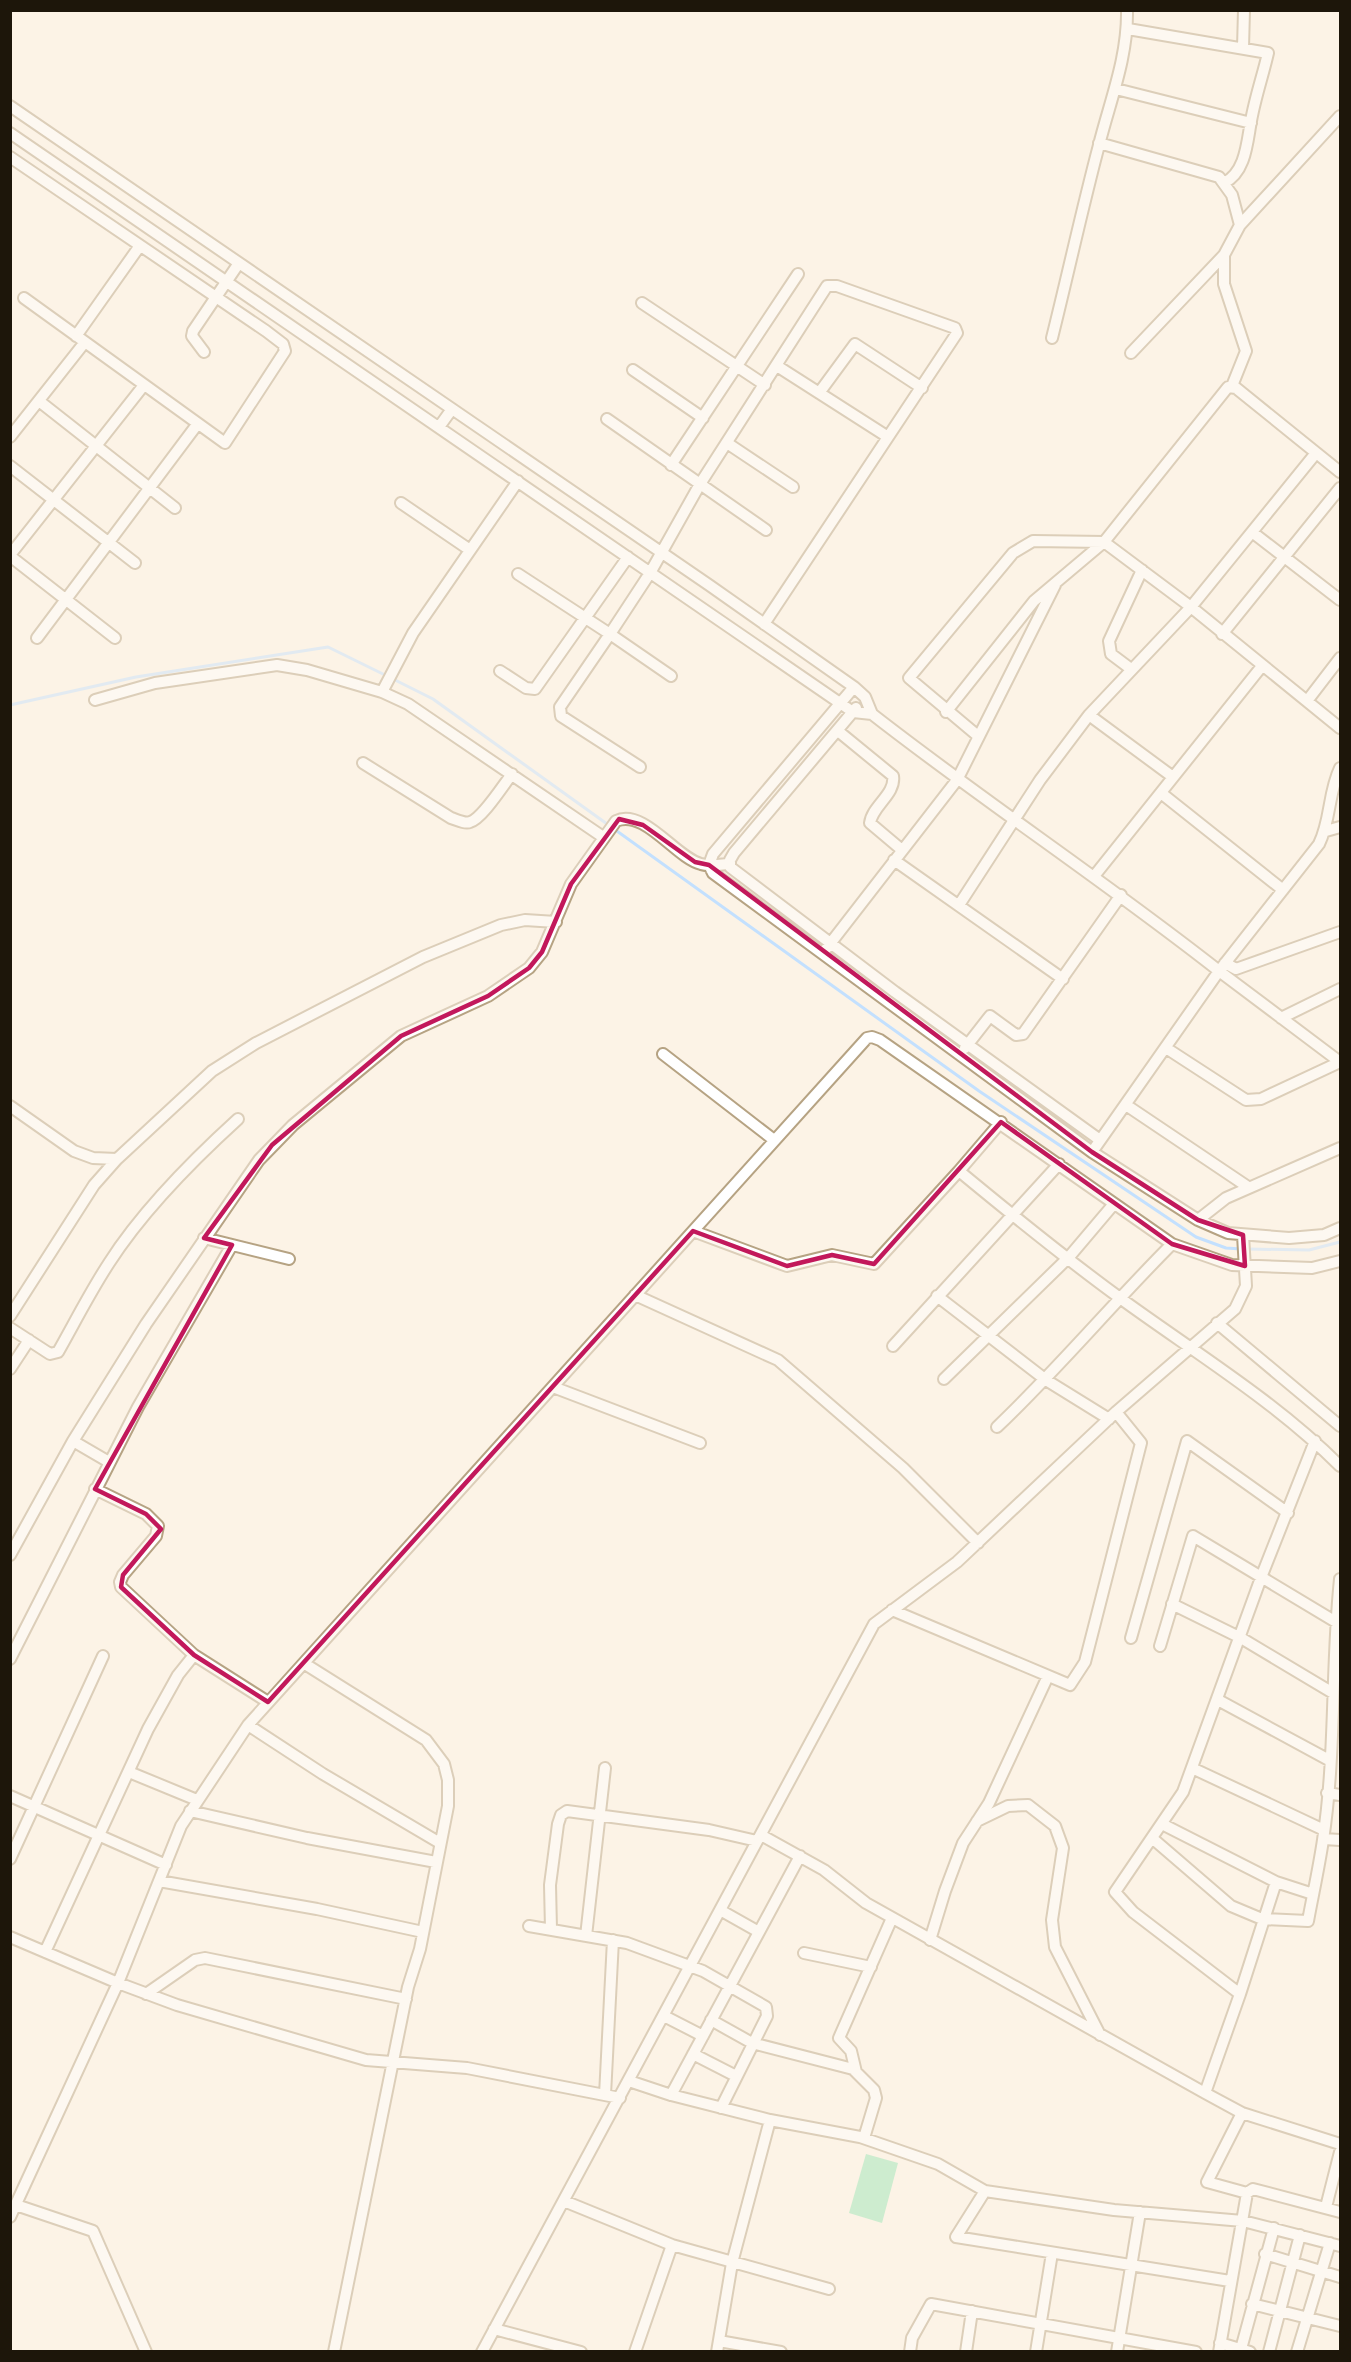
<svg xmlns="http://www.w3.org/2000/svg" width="1351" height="2362" font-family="Arial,sans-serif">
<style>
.green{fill:#94e5b4}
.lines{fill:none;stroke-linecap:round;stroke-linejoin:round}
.stream{stroke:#c3e0fe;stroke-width:3}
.minor-casing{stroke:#b6a383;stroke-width:14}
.minor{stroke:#fff;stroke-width:10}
.marked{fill:none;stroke:#c2185b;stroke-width:4.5;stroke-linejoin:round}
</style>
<rect width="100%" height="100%" fill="#fcf3e6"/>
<!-- green -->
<path class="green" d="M866 2154 898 2163 882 2223 849 2213Z"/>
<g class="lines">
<!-- stream -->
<path class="stream" d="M393 679 433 699 979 1091 1196 1237 1226 1248 1241 1249
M10 705 136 677 328 647 387 676
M1247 1249 1309 1250 1340 1242"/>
<!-- minor casing -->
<g class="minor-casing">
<path id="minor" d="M1128 29 1268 53C1263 75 1255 98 1251 121 1247 142 1246 172 1224 183
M1243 48 1244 10
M1116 89 1251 123
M10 106 709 585 854 687 865 697 872 714C986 803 1106 882 1219 971L1092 1152
M10 133 853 712 872 714
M1099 143 1219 177 1232 195 1240 225 1224 255V284L1246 351 1232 386
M10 157 266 331 283 344 285 351 225 443 24 298
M1240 225 1340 116
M642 303 765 385
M76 336 139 247
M1052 338C1068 274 1082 209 1099 145 1110 101 1128 57 1127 10
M204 352 192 336 193 331 239 263
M1131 353 1224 255
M777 366 888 437
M633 370 703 418
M819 393 855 344 922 388
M39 401 175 508
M607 419 766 530
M439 427 452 409
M10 437 85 342
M727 443 793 487
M671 465 798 274
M10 466 135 563
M401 503 470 550
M1252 532 1340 600
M10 555 144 385
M10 556 115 638
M518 574 610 634 650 573 700 484 827 286H837L955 328 957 333 764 624
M1222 634 1340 488
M37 638 196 426
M1131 669 1111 654 1109 641 1142 570
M500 671 526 688 535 689 628 557
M854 687 713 854 709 865 713 873 1092 1152 1198 1220 1228 1233 1289 1238 1324 1235 1340 1228
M382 692 413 633 518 481
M95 700 155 683 277 665 307 670 382 692 408 704 603 837
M1307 701 1340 658
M856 708 734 853 730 860V867L895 992 1100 1140
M946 712 1034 601 1104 542 1228 387 1236 388 1340 472
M1089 715 1173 777
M838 731 893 776C896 794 872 806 870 823L902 850
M978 736 909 678 1013 553 1033 541 1104 542 1191 607 1340 728
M363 763 451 818C457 820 465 824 470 822 482 819 504 784 512 774
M640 767 561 716 560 707 610 634 671 676
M1161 793 1283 890
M1326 831 1340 827
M894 860 1063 979
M1095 875 1262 666
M959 905 1040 780 1089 715 1191 607 1316 453
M826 949 957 780 1055 585
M1225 963 1236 969 1340 932
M1281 1018 1340 989
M965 1048 990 1016 1016 1035 1023 1034 1121 895
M1166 1048 1246 1100 1261 1099 1340 1062
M663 1054 774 1140
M1340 1062 1219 971 1319 844C1331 820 1328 793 1340 768
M1126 1105 1248 1187
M10 1106 74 1151 93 1158 117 1159
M1001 1122 959 1171C1011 1214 1065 1258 1120 1298 1194 1352 1275 1401 1340 1466
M1198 1220 1226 1198 1340 1148
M693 1231 787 1266 832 1255 874 1264 959 1171
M204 1238 289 1259
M635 1295 778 1360 903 1468 978 1543
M937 1296 1046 1380 1109 1419
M10 1316 94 1185 117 1159 212 1071 256 1043 423 957 501 925 525 920 556 922
M1217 1323 1340 1426
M10 1328 50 1354 58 1352C75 1322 90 1292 109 1263 141 1213 194 1159 238 1119
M893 1346 1059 1164
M10 1369 29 1340
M944 1379 1069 1257 1113 1205
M553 1387 700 1443
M997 1427C1058 1369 1112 1304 1172 1244
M73 1441 109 1462
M95 1489 146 1514 158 1526 156 1536 123 1575 120 1582 121 1587 194 1655 268 1702
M10 1555 73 1441 146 1324 259 1160 293 1125 401 1036 488 996 529 968 542 952 571 884 616 821C644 808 676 858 701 864 710 867 720 864 729 864
M1172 1604 1241 1638 1333 1693
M892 1610 1070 1685 1085 1662 1141 1443 1116 1412
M1131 1638 1187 1441 1288 1513
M1160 1646 1193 1536 1336 1622
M10 1659 138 1407 232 1245
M305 1664 426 1740 444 1764 448 1780V1806L420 1949 408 1987 334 2352
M1218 1700 1329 1760
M248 1725 323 1774 440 1843
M1192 1768 1324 1830
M129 1772 197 1800
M1327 1793 1340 1795
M10 1796 166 1865
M190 1811 307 1838 436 1862
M977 1821 1008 1806 1028 1805 1055 1826 1063 1848 1052 1920 1055 1947 1100 2035
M1162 1824 1276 1882 1313 1894
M761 1835 824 1870 866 1903 1205 2093 1242 2113 1340 2144
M1152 1838 1231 1906 1262 1919 1308 1921C1313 1894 1319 1867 1323 1840 1336 1755 1331 1665 1340 1579
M1324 1839 1340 1840
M10 1859 103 1656
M159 1881 317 1909 423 1932
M720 1910 759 1932
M529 1926 627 1943 703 1971 766 2007 767 2016 721 2108
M551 1929 550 1885 558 1824 561 1815 567 1811 709 1830 757 1841
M586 1936 605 1768
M10 1937 118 1983 177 2005 366 2060 467 2068 620 2098
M930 1940 945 1891 963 1843 989 1803 1048 1676
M45 1952 148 1729 178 1675 194 1655
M804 1953 871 1967
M146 1994 195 1960 205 1958 406 1999
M1240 1994 1133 1912 1115 1892 1183 1792 1262 1575 1315 1441
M664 2016 703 2036
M711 2020 752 2043 853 2069 874 2090 876 2098 864 2138
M693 2054 736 2076
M856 2072 851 2051 839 2038 892 1918
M629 2081 671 2095 770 2120 860 2137 938 2164 985 2191 1114 2210 1243 2221 1340 2246
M1205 2093 1240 1994 1276 1882
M605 2095 613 1940
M671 2095 800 1856
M1242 2113 1207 2182 1247 2193 1253 2189 1340 2212
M985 2191 956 2237 1230 2281
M564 2201 672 2245 829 2289
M16 2205 93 2231 146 2352
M1326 2207 1340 2152
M10 2217 118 1983 181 1826 248 1725 867 1038 872 1037 880 1040 1172 1244 1232 1265 1312 1268 1340 1261
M1265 2254 1340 2277
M1252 2304 1340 2326
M494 2329 581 2352
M719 2341 781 2352
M1220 2343 1250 2352
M1241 2349 1274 2228
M482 2352 874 1624 957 1562 1116 1412 1235 1309 1246 1286 1243 1235
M635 2352 672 2245
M717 2352 732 2263 770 2120
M910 2352 912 2338 931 2304 1196 2352
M966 2352 972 2311
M1036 2352 1052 2253
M1117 2352 1140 2212
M1219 2352 1247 2193
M1269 2352 1300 2235
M1297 2352 1330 2243"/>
</g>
<!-- minor -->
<use href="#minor" class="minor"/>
</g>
<!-- marked area -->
<path d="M0 0H1351V2362H0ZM619 819 643 825 695 862 709 865 1092 1152 1198 1220 1243 1235 1245 1266 1172 1244 1001 1122 874 1264 832 1255 787 1266 693 1231 268 1702 194 1655 121 1587 123 1575 161 1529 146 1514 95 1489 232 1245 204 1238 272 1145 401 1036 488 996 529 968 542 952 571 884Z" fill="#fcf3e6" fill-opacity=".55" fill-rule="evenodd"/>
<path class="marked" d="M619 819 643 825 695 862 709 865 1092 1152 1198 1220 1243 1235 1245 1266 1172 1244 1001 1122 874 1264 832 1255 787 1266 693 1231 268 1702 194 1655 121 1587 123 1575 161 1529 146 1514 95 1489 232 1245 204 1238 272 1145 401 1036 488 996 529 968 542 952 571 884Z"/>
<!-- border -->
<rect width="1351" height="2362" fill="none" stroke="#1d160a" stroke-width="24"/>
</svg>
